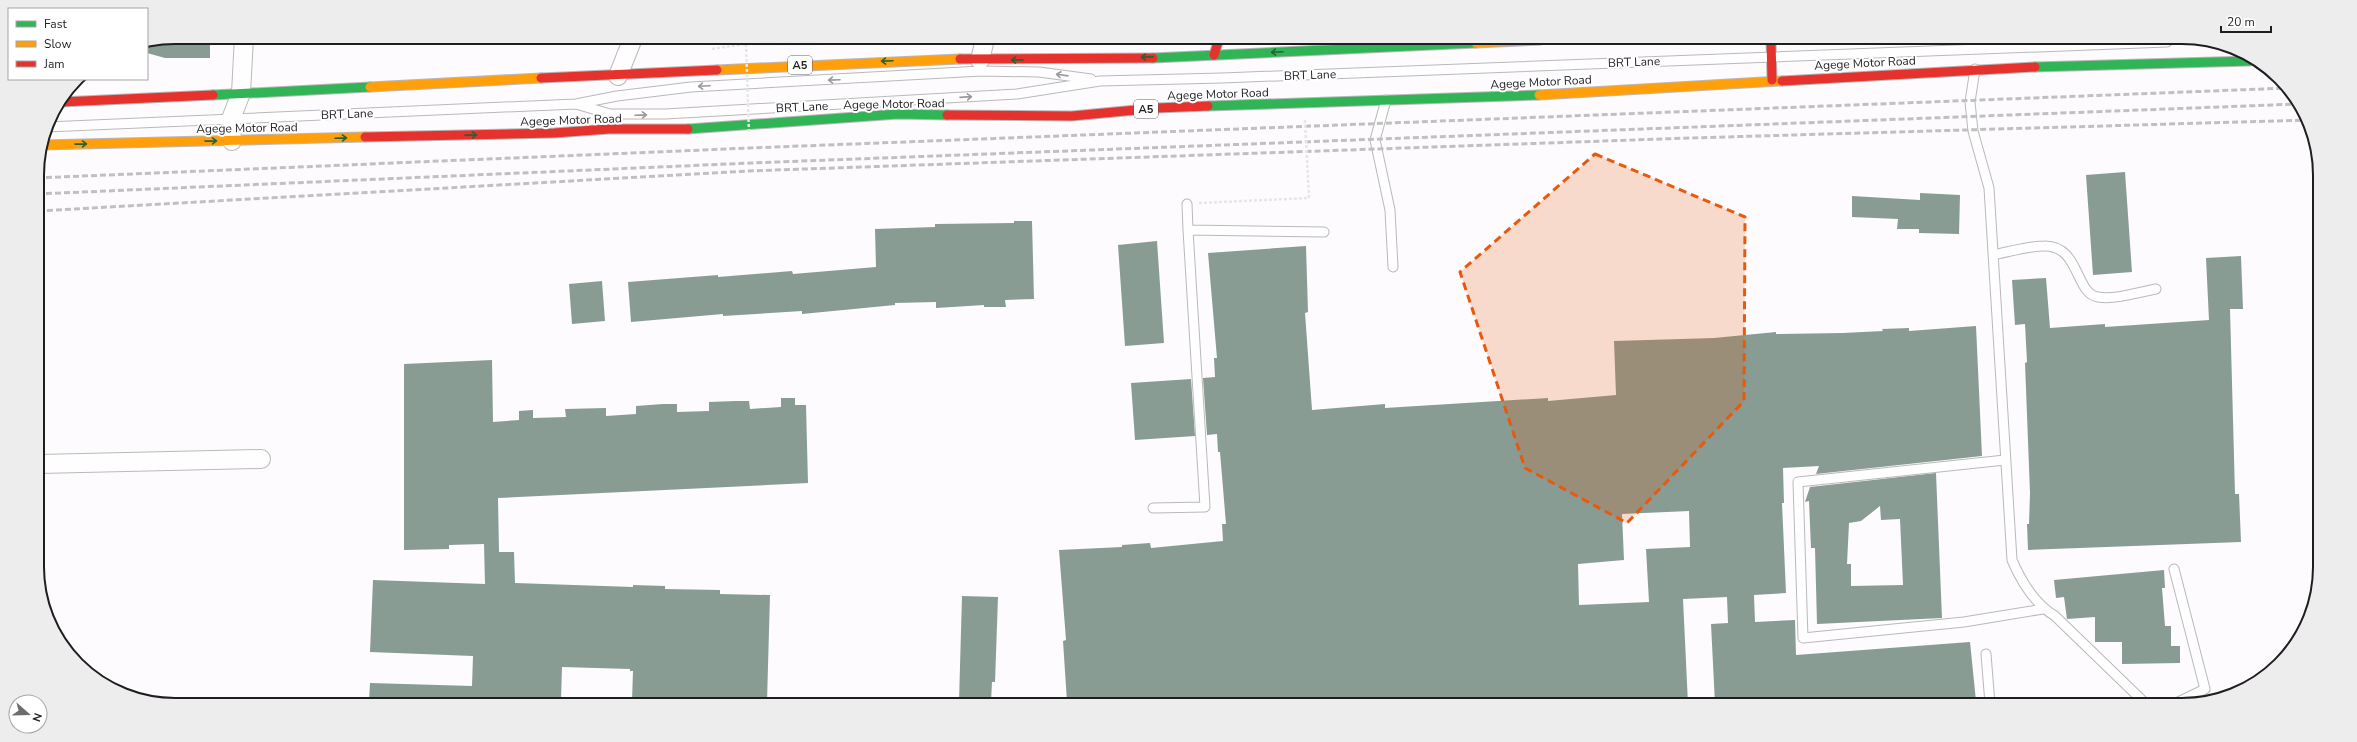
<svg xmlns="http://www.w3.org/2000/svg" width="2357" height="742" font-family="'Nunito Sans',sans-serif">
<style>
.building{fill:#889c94;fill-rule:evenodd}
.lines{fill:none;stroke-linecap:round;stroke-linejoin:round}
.lane-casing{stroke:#bab8bb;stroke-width:11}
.street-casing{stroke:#bab8bb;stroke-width:20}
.fast-casing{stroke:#bab8bb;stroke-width:11}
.slow-casing{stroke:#bab8bb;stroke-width:11}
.jam-casing{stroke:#bab8bb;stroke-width:11}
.path{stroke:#e7e6e7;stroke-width:2.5;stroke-dasharray:3 2;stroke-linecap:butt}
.lane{stroke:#fffeff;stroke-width:9}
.street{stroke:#fffeff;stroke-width:18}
.fast{stroke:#30b455;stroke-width:9}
.slow{stroke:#ff9f0a;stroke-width:9}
.jam{stroke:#e5322d;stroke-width:9}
.rail{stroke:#c0c0c1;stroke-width:3;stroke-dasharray:6 3;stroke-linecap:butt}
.path-bridge{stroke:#e7e6e7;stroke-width:2.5;stroke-dasharray:3 2;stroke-linecap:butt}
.oneway{stroke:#266137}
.oneway2{stroke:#9a999a}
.marked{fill:#e8590c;fill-opacity:0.2;stroke:#e8590c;stroke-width:3;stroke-dasharray:8 5;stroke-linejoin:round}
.labels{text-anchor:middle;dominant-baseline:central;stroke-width:4;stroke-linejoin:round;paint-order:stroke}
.shield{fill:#fff;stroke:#626162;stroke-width:1}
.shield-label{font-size:11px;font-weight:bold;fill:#1e1d1f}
.street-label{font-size:12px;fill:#1e1d1f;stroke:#fff}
.rim{fill:none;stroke:#1e1d1f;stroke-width:2}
</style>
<rect width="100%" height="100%" fill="#fdfbfe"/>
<!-- building -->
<path class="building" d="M174 37H210V58H165L147 53V43Z
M2125 172 2132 272 2093 275 2086 175Z
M1920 193 1960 195 1959 234 1919 233V229H1897L1898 219 1852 217V196L1920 200Z
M1014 221H1032L1034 299 1005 300 1006 307H984V305L936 308V302L895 303V305L802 314V311L723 316V314L631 322 628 282 718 275V277L792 271 793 274 876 267 875 229 935 227V224L1014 223Z
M1157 241 1164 343 1125 346 1118 245Z
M1306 246 1308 312 1305 313 1312 410 1385 404V408L1548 398V401L1616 395 1614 341 1714 338 1776 332V334L1843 333 1883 331 1882 329 1909 328V331L1976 326 1982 456 1816 474 1819 466 1783 468 1784 503H1782L1786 593 1754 595 1755 622 1795 620 1796 655 1970 642 1976 701 1937 704H1715L1711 624 1728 623 1727 597 1683 599 1688 704 1166 703V699L1120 702H1067L1063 641 1066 640 1059 550 1122 547V545L1150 543 1151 548 1223 541 1222 524H1226L1220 452H1218L1217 434 1207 435 1203 378 1215 377 1214 358H1217L1208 253ZM1689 511 1690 547 1646 549 1649 602 1579 605 1578 564 1624 560 1622 514Z
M2241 256 2243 309H2230L2235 494H2239L2241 542 2028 550 2027 524H2029L2030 493 2025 363 2027 362 2025 324 2015 325 2012 280 2046 278 2050 328 2105 324V327L2209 320 2206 258Z
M602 281 605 321 572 324 569 284Z
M492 360 493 422 519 420V411L533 410V418L566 417 565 409 606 408V416L636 414V406L663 404H677V412L709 411V402L736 401H749L750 409 781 407V398H795V405H806L808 483 498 498 499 552H514L515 583 633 587V585L665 586V589L720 590V594L770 595 767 702 632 701 633 671H630V669L562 667 561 701H369L370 683 472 686 473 656 370 652 373 580 485 584 484 544 449 545V549L404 550V364Z
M1191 379 1195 436 1135 440 1131 383Z
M1936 473 1942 618 1817 624 1815 548H1811L1809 501 1805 502 1810 487ZM1880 506 1881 520 1900 519 1903 585 1851 586V564H1847L1849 523 1861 521Z
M2164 570 2165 588H2162L2165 626H2171V646H2180V663L2122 664V642H2095V617L2067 619 2064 597 2056 598 2054 580Z
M962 596 998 597 995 682H992L991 702H959Z"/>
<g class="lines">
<!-- lane casing -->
<g class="lane-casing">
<path id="lane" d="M1975 69 1970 102 1973 131 1989 188 2012 560C2021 581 2035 604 2055 616L2147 705
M1386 100 1375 140 1390 210 1393 267
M576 104 610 114H665L1017 94 1100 81 1222 78 2167 42
M46 127 576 104 617 96 691 87 981 71 1039 72 1091 79
M1187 204 1188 230
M1993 255C2009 252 2027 246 2044 246 2080 245 2075 294 2098 297 2116 300 2139 292 2156 289
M2005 460 1798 482 1803 638 1964 622 2043 609
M1153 508 1205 507 1188 230 1324 232
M1986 654 1990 704
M2172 705 2205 689 2174 569"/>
</g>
<!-- street casing -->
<g class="street-casing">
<path id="street" d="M980 60 985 39
M618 76 633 38
M232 141 231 119 241 93 244 37
M39 464 261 459"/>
</g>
<!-- fast casing -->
<g class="fast-casing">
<path id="fast" d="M1153 58 1476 43
M2035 67 2250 61
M213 95 370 87
M1208 106 1539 95
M688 129 898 114 947 115"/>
</g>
<!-- slow casing -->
<g class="slow-casing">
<path id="slow" d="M1476 43 1540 40
M717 70 960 59
M370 87 541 78
M1539 95 1782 81
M42 145 365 137"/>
</g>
<!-- jam casing -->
<g class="jam-casing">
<path id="jam" d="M1771 41 1772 80
M1214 55 1219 39
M960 59 1153 58
M541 78 717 70
M1782 81 2035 67
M61 102 213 95
M947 115 1072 116 1157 108 1208 106
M365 137 554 133 609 129H688"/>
</g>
<!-- path -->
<path class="path" d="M712 49 746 44H818
M1199 203 1309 198"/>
<!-- lane -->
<use href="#lane" class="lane"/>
<!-- street -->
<use href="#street" class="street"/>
<!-- fast -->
<use href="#fast" class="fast"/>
<!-- slow -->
<use href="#slow" class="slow"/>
<!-- jam -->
<use href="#jam" class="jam"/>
<!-- rail -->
<path class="rail" d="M37 178 750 148 2288 88
M37 194 751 163 2298 104
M38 211 748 171 1690 138 2308 120"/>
<!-- path-bridge -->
<path class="path-bridge" d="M746 44 749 134
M1305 120 1309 198"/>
</g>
<!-- one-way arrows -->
<defs><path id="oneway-shaft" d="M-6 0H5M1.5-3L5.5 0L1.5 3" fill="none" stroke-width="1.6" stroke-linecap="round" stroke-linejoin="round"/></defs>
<g class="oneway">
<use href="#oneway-shaft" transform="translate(1277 52) rotate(177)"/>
<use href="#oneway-shaft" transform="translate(1147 57) rotate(179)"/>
<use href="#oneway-shaft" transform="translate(1017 60) rotate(179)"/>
<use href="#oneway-shaft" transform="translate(887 61) rotate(178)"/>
<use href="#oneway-shaft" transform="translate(471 135) rotate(-1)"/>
<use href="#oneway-shaft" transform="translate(341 138) rotate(-2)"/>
<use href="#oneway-shaft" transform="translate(211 141) rotate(-1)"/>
<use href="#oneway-shaft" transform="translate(81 144) rotate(-1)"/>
</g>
<g class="oneway2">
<use href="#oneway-shaft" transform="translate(1062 75) rotate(-172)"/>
<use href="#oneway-shaft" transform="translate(834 80) rotate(178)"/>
<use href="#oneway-shaft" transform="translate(704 86) rotate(177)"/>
<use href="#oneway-shaft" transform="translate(966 97) rotate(-4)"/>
<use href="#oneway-shaft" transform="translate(641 115) rotate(-2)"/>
</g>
<!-- marked area -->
<path class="marked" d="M1595 154 1745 217 1744 401 1627 523 1525 468 1460 272Z"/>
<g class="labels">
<!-- shield labels -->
<g class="shield">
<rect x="788" y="56" width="24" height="18" rx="3"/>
<rect x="1134" y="100" width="24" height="18" rx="3"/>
</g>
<g class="shield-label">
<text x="800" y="65">A5</text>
<text x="1146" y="109">A5</text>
</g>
<!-- street labels -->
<g class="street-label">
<text transform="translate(1634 62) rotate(-2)">BRT Lane</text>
<text transform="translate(1865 63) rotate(-3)">Agege Motor Road</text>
<text transform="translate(1310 75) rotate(-2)">BRT Lane</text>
<text transform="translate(1541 82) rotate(-3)">Agege Motor Road</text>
<text transform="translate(1218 94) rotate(-2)">Agege Motor Road</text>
<text transform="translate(894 104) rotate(-1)">Agege Motor Road</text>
<text transform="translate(802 107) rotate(-3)">BRT Lane</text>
<text transform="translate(347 114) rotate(-2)">BRT Lane</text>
<text transform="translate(571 120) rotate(-2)">Agege Motor Road</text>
<text transform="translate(247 128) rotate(-1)">Agege Motor Road</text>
</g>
</g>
<!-- crop -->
<path d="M0 0H2357V742H0ZM175 44H2182A131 131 0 0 1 2313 175V567A131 131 0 0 1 2182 698H175A131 131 0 0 1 44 567V175A131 131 0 0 1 175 44Z" fill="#ededed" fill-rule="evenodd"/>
<path class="rim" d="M175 44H2182A131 131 0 0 1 2313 175V567A131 131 0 0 1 2182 698H175A131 131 0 0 1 44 567V175A131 131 0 0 1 175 44Z"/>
<!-- legend -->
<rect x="8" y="8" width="140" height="72" fill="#ffffff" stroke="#a5a5a5"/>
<rect x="16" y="21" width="20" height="6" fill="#30b455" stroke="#a5a5a5"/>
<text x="44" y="28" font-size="12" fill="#1e1d1f">Fast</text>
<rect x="16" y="41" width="20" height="6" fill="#ff9f0a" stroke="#a5a5a5"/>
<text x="44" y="48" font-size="12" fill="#1e1d1f">Slow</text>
<rect x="16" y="61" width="20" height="6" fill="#e5322d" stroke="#a5a5a5"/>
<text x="44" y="68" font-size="12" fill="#1e1d1f">Jam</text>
<!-- north arrow -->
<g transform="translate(28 714) rotate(110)"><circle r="19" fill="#ffffff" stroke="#a5a5a5"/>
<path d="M0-3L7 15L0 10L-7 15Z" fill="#6c6b6d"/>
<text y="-6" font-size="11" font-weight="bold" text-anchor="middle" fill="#1e1d1f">N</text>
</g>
<!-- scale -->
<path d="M2221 26v6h50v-6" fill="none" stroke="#1e1d1f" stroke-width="2"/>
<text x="2227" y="26" font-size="12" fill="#1e1d1f" stroke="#ffffff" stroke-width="3" paint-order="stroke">20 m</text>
</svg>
